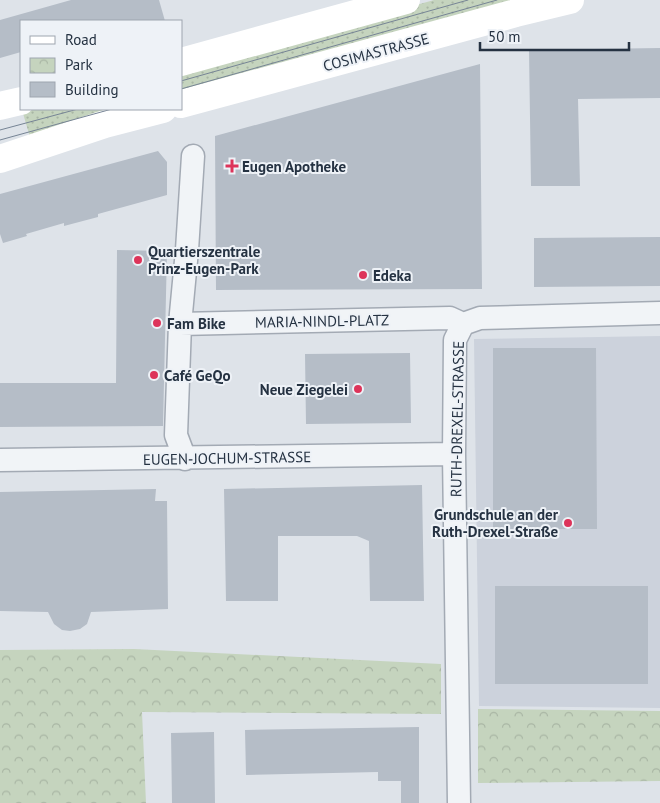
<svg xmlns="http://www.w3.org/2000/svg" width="660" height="803" font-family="'PT Sans',sans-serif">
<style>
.built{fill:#ccd2dc}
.grass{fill:url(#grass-dots)}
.park{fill:url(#park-crowns)}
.building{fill:#b5bdc7}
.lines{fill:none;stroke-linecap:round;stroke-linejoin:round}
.street-casing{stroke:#a3aab4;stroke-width:25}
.street{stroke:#f1f4f7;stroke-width:22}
.secondary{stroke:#fff;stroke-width:28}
.tram{stroke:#768495;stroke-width:1}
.poi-dot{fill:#dd345a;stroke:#eef2f7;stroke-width:2}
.labels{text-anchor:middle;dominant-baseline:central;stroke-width:4;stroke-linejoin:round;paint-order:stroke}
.street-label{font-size:15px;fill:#253242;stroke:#eef2f7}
.poi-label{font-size:15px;font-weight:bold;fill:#253242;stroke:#eef2f7;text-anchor:start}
</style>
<defs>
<pattern id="grass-dots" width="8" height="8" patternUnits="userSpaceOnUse" patternTransform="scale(1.25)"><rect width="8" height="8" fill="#c5d4be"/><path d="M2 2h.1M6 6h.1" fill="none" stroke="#a9b6a4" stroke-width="1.8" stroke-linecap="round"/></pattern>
<pattern id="park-crowns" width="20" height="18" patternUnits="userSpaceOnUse" patternTransform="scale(1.25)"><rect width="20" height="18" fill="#c5d4be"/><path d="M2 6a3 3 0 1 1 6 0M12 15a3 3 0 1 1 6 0" fill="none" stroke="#a9b6a4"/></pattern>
</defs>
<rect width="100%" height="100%" fill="#dee3e9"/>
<!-- built -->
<path class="built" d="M660 336V708L479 706 474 339Z"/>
<!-- grass -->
<path class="grass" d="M434 0H535L181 97V71Z
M28 109H138L32 144 22 110Z"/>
<!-- park -->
<path class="park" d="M134 649 441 664V714L142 712 146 803H0V650Z
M478 709 660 711V781L478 783Z"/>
<!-- building -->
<path class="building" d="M71 0H159L165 21H21V52L0 58V20Z
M660 48V98L578 99 580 186H531L529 50Z
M480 64 482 289 216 290 215 136Z
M158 151 167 162V195L98 214V217L64 226V223L26 234 27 236 3 243 0 234V194Z
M660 237V286L534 287V238Z
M117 250 167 251 163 426 0 427V383H116Z
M493 348H596L597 529H493Z
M410 353 411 423 306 424 305 354Z
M422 485 424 601H370L369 541 357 536H278V601H226L224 489Z
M156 489 155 501H167L168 609 91 612 87 624 80 629 70 631 62 630 54 624 48 612 0 611V492Z
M495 586H648V684H495Z
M419 727V803H401V781H378V772L246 775 245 730Z
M214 732 215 803H172L171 733Z"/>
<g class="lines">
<!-- street casing -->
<g class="street-casing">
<path id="street" d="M193 156 187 250 180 324 450 318 463 324
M180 324 176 435 185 459
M0 460 454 454
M459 803 454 454 455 340 463 324 480 318 660 313"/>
</g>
<!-- street -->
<use href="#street" class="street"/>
<!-- secondary -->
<path class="secondary" d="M181 62 406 0
M181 104 516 13 570 0
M0 106 21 101
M0 159 105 124 163 109"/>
<!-- tram -->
<path class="tram" d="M181 81 468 0
M181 89 497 0
M0 130 78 109
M0 140 112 109"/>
</g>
<!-- markers -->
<g class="poi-dot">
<path d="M229.5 158.5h5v5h5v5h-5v5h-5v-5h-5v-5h5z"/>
<circle cx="138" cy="260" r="5"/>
<circle cx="363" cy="275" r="5"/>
<circle cx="157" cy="323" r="5"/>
<circle cx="154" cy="375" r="5"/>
<circle cx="358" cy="389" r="5"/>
<circle cx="568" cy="523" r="5"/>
</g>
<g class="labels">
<!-- street labels -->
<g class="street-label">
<text transform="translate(376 52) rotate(-15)">COSIMASTRASSE</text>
<text transform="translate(322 321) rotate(-1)">MARIA-NINDL-PLATZ</text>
<text transform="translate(457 419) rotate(-89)">RUTH-DREXEL-STRASSE</text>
<text transform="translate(227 458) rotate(-1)">EUGEN-JOCHUM-STRASSE</text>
</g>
<!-- poi labels -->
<g class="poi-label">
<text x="242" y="166">Eugen Apotheke</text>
<text x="148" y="251">Quartierszentrale<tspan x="148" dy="17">Prinz-Eugen-Park</tspan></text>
<text x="373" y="275">Edeka</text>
<text x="167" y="323">Fam Bike</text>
<text x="164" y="375">Café GeQo</text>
<text x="348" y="389" text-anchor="end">Neue Ziegelei</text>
<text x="558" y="514" text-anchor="end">Grundschule an der<tspan x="558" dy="17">Ruth-Drexel-Straße</tspan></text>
</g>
</g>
<!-- legend -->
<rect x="20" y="20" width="162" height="90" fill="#eef2f7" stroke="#9ea5af"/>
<rect x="30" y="36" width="25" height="8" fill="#ffffff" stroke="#9ea5af"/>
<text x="65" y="45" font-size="15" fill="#253242">Road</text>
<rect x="30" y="58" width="25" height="15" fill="url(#park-crowns)" stroke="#9ea5af"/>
<text x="65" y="70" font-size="15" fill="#253242">Park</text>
<rect x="30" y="82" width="25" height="15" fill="#b5bdc7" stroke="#9ea5af"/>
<text x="65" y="95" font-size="15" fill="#253242">Building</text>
<!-- scale -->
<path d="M480 42v8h149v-8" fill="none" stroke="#253242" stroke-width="2.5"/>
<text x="488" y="42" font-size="15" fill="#253242" stroke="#eef2f7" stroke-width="4" paint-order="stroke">50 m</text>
</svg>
